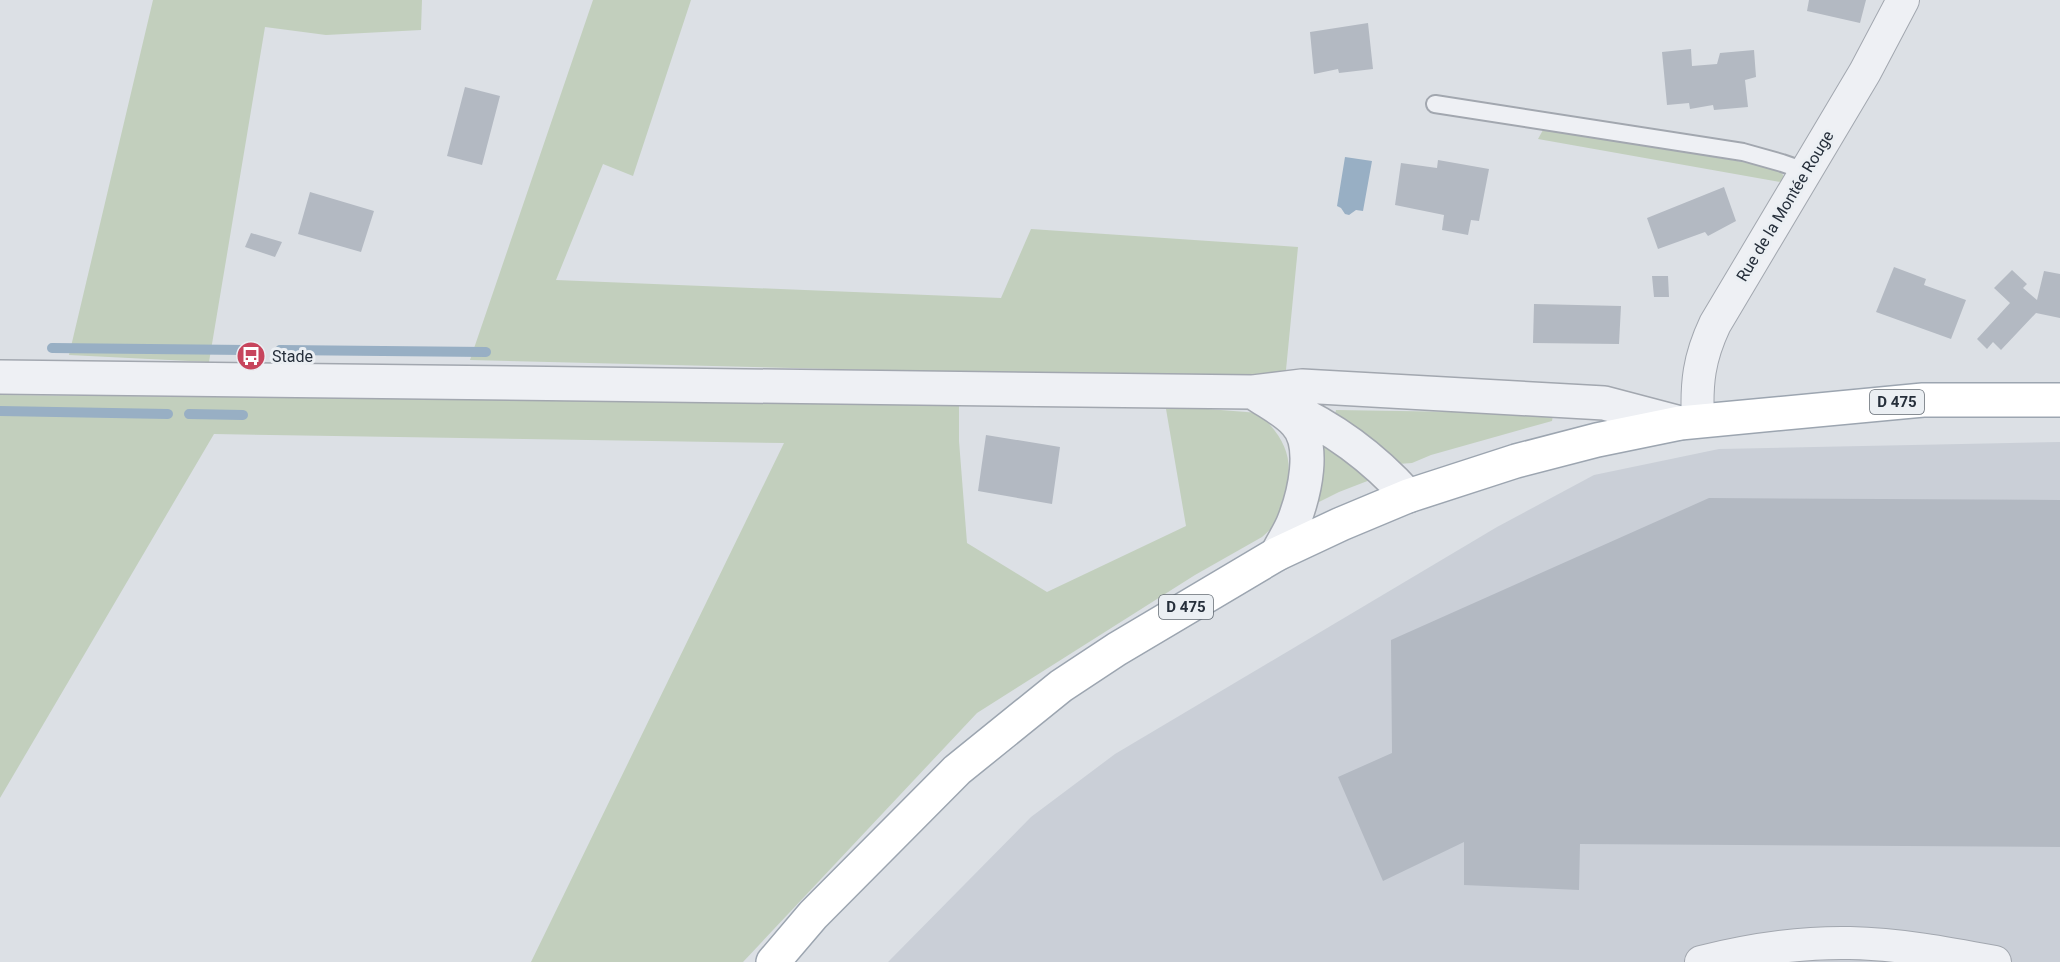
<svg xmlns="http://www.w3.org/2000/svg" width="2060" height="962" font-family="Roboto,sans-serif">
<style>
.built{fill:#cacfd7}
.green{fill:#c2cfbd}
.water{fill:#98afc4}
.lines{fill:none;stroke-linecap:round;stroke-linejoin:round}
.stream{stroke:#98afc4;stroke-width:10}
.building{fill:#b3b9c2}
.service-casing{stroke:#a2a7af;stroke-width:20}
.minor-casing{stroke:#a2a7af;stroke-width:34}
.tertiary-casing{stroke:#a2a7af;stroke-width:36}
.primary-casing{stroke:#9ca5b0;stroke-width:36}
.service{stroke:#eef0f4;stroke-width:16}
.minor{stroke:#eef0f4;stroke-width:32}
.tertiary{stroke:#eef0f4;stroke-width:33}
.primary{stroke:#fff;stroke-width:33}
.labels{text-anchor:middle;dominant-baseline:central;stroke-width:6;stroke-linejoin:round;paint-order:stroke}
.shield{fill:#ebeff3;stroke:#616972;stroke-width:1.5}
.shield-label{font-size:15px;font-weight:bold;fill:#262f3b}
.street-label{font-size:16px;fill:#262f3b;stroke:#ebeff3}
.poi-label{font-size:16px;fill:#262f3b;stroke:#ebeff3;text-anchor:start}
</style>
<rect width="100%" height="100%" fill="#dce0e5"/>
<!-- built -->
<path class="built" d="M2060 442V962H888L1031 817 1115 754 1497 527 1594 475 1719 449Z"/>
<!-- green -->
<path class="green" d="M153 0H422L421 30 326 35 265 27 209 362 69 355Z
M593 0H691L633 176 603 164 556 280 1001 298 1031 229 1298 247 1285 380 470 360Z
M1548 129 1761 165C1771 168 1785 170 1786 183L1538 139 1543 130Z
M0 395 959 403V441L967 543 1047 592 1186 526 1166 409 1195 408 1259 413C1285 439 1294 457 1286 493 1282 514 1279 523 1262 537L1195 575 977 713 743 962H531L784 443 214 434 0 798Z
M1336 410 1533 413 1553 415 1552 421 1431 455 1412 463 1398 464 1334 419Z
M1316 434 1370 480 1339 492 1313 505Z"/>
<!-- water -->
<path class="water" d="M1345 157 1372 161 1363 211 1356 210 1349 215 1345 214 1341 208 1337 206Z"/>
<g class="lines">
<!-- stream -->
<path class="stream" d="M52 348 246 350
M280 350 486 352
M0 411 168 414
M189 414 243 415"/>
</g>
<!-- building -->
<path class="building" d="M1809 0H1866L1860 23 1807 11Z
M1368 23 1373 69 1339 73 1338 69 1314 74 1310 32Z
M1691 49 1692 66 1717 64 1720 53 1754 50 1756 77 1745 80 1748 107 1714 110 1713 105 1690 109 1689 103 1667 105 1662 52Z
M465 87 500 96 482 165 447 156Z
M1438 160 1489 169 1479 221 1471 220 1468 235 1442 230 1444 215 1395 205 1401 163 1437 168Z
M1724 187 1736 221 1708 236 1705 232 1658 249 1647 218Z
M310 192 374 211 361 252 298 234Z
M251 233 282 242 275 257 245 247Z
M1894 267 1926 279 1924 285 1966 300 1951 339 1876 312Z
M2012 270 2027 284 2023 288 2037 300 2044 271 2060 274V318L2036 313 2001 350 1993 342 1987 349 1977 339 2010 303 1994 288Z
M1652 276H1668L1669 297H1654Z
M1534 304 1621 306 1619 344 1533 343Z
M986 435 1060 447 1052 504 978 491Z
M1709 498 2060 500V847L1580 844 1579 890 1464 885V842L1383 881 1338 777 1392 753 1391 640Z"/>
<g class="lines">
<!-- service casing -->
<g class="service-casing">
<path id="service" d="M1435 104 1743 152 1782 163 1805 171"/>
</g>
<!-- minor casing -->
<g class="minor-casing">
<path id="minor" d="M1698 421C1696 383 1699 358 1715 324L1865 72 1903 0
M1701 962C1749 950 1800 942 1850 943 1899 944 1947 953 1995 962"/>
</g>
<!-- tertiary casing -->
<g class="tertiary-casing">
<path id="tertiary" d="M0 377 1253 392 1302 386 1604 403 1680 423
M1253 392C1267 402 1284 410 1295 422 1317 444 1304 495 1294 521 1290 532 1282 543 1277 554
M1285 406C1332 427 1374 458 1408 496"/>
</g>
<!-- primary casing -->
<g class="primary-casing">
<path id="primary" d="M773 962 813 915 957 770 1061 686 1117 649 1277 554 1341 524 1408 496 1516 461 1597 440 1680 423 1923 400H2060"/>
</g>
<!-- service -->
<use href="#service" class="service"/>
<!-- minor -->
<use href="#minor" class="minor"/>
<!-- tertiary -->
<use href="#tertiary" class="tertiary"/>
<!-- primary -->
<use href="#primary" class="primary"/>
</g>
<!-- icons -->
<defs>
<g id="bus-disc" transform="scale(1.5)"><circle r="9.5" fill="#c7455d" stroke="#ebeff3"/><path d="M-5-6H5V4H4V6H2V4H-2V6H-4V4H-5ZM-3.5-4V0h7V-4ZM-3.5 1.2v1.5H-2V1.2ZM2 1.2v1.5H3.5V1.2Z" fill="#fff"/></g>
</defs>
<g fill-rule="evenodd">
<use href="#bus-disc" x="251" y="356"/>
</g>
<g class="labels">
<!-- shield labels -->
<g class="shield">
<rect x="1870" y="390" width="54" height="24" rx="4.5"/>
<rect x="1159" y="595" width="54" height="24" rx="4.5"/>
</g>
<g class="shield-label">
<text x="1897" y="402">D 475</text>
<text x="1186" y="607">D 475</text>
</g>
<!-- street labels -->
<g class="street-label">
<text transform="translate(1785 206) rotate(-59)">Rue de la Montée Rouge</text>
</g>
<!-- poi labels -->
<g class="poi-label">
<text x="272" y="356">Stade</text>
</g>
</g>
</svg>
